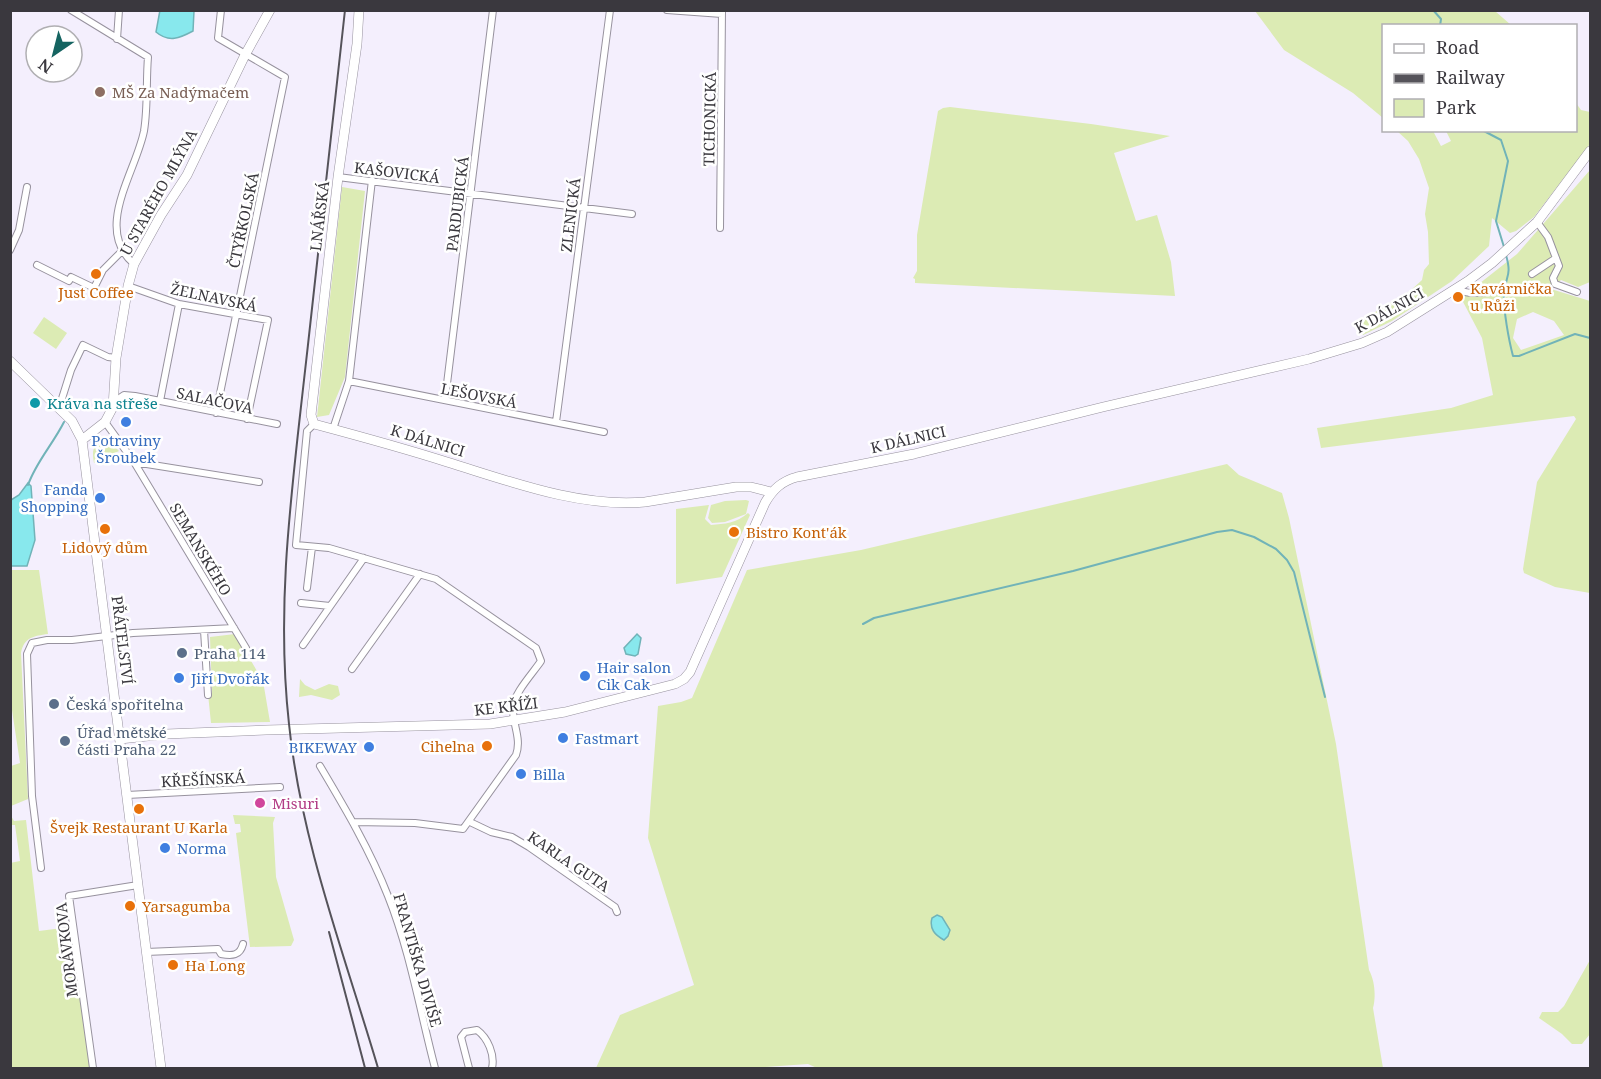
<svg xmlns="http://www.w3.org/2000/svg" width="1601" height="1079" font-family="'Noto Serif',serif">
<style>
.green{fill:#dcebb4;fill-rule:evenodd}
.water{fill:#88e8ed;stroke:#71b3b8;stroke-width:1.5}
.lines{fill:none;stroke-linecap:round;stroke-linejoin:round}
.stream{stroke:#71b3b8;stroke-width:2}
.street-casing{stroke:#97929e;stroke-width:8}
.secondary-casing{stroke:#97929e;stroke-width:10}
.street{stroke:#fff;stroke-width:6}
.secondary{stroke:#fff;stroke-width:9}
.rail{stroke:#55535a;stroke-width:2}
.education-dot{fill:#8d6e63;stroke:#fff;stroke-width:2}
.food-dot{fill:#e8710a;stroke:#fff;stroke-width:2}
.culture-dot{fill:#0f9aa8;stroke:#fff;stroke-width:2}
.shop-dot{fill:#3f7fe0;stroke:#fff;stroke-width:2}
.service-dot{fill:#5c6f8a;stroke:#fff;stroke-width:2}
.hotel-dot{fill:#d1479c;stroke:#fff;stroke-width:2}
.labels{text-anchor:middle;dominant-baseline:central;stroke-width:5;stroke-linejoin:round;paint-order:stroke}
.education-label{font-size:15px;fill:#785e54;stroke:#fff;text-anchor:start}
.street-label{font-size:15px;fill:#3a383e;stroke:#fff}
.food-label{font-size:15px;fill:#c56008;stroke:#fff;text-anchor:start}
.culture-label{font-size:15px;fill:#0d838f;stroke:#fff;text-anchor:start}
.shop-label{font-size:15px;fill:#366cbe;stroke:#fff;text-anchor:start}
.service-label{font-size:15px;fill:#4e5e75;stroke:#fff;text-anchor:start}
.hotel-label{font-size:15px;fill:#b23c85;stroke:#fff;text-anchor:start}
</style>
<rect width="100%" height="100%" fill="#f4effd"/>
<!-- green -->
<path class="green" d="M1255 11H1495L1511 25 1384 26 1383 118 1353 93 1284 50Z
M1576 103 1581 110 1590 112V144L1534 217 1516 231 1510 233 1492 218 1489 246 1452 281 1392 321 1363 335 1357 323 1410 291 1422 280 1424 270 1429 264 1428 232 1425 214 1429 188 1419 159 1408 141 1397 131H1433L1441 146 1451 141 1446 131 1576 130Z
M950 107 1091 124 1170 136 1114 153 1136 221 1157 215 1171 262 1175 296 915 283V279L913 278 917 271V235L938 111 943 108Z
M1590 170V282L1578 287 1561 280 1551 289 1590 301V593L1555 587 1524 573 1523 569 1537 482 1576 419 1574 416 1321 448 1317 428 1451 408 1493 395 1482 338 1461 298 1517 254ZM1533 312 1554 321 1564 335 1521 350 1513 338 1517 319Z
M342 187 365 191 345 377 329 415 317 417Z
M44 317 67 333 56 349 33 333Z
M105 440 111 443 119 451 94 463C92 451 92 444 105 440Z
M1227 464 1239 475 1282 493 1289 518 1336 744 1369 970C1375 981 1376 997 1373 1008L1383 1068H817L808 1064 751 1068H596L620 1015 694 985 648 838 658 706 681 702 692 698 747 570 861 550Z
M746 500 749 501 746 514 725 522 712 523 708 518 711 505 725 501Z
M709 505 705 519 711 525C724 524 737 523 748 513L750 515 722 577 676 584V509Z
M11 570H39L48 634C34 636 24 637 21 653L28 799 11 806V766L20 763 10 697Z
M235 634 263 681 270 722 211 723 208 694 212 693 210 637Z
M300 679 305 685 315 690 329 684 338 686 340 695 332 700 311 695 299 697Z
M10 814 14 821 26 820 39 931 70 927 90 1068H11L10 863 20 861 15 825H11Z
M233 815 275 817 273 823 276 877 294 940 291 946 250 947 236 833 241 832 240 824H235Z
M1590 960V1034L1582 1044H1572L1562 1034 1539 1018 1542 1012H1558L1564 1006Z"/>
<!-- water -->
<path class="water" d="M160 10 194 11 193 31C180 38 169 43 156 32Z
M28 483 31 486 35 540 27 566H11V500L19 495Z
M637 634 641 638 638 654 635 656 626 654 624 648Z
M937 915 942 917 950 930 948 936 944 940C935 935 929 929 932 918Z"/>
<g class="lines">
<!-- stream -->
<path class="stream" d="M1433 10 1441 19 1440 26
M1482 130 1501 140 1508 161 1496 221 1504 247
M1506 255C1512 276 1506 275 1504 293 1503 309 1509 341 1513 356H1519L1575 334 1590 338
M28 485C36 462 53 444 64 422
M863 624 874 618 1073 571 1217 532 1232 530 1254 537 1276 549 1287 560 1294 572 1325 697"/>
<!-- street casing -->
<g class="street-casing">
<path id="street" d="M71 10 148 57C146 81 148 107 144 131 136 172 93 229 134 264
M667 10 722 14
M117 39 119 10
M338 177 632 214
M1537 222 1548 237 1559 266 1553 278 1555 284 1577 292
M720 228 722 10
M10 250 19 230 27 187
M37 265 69 281 71 277 94 288 103 270 121 252
M1532 274 1556 258
M128 286 179 304 268 320 247 419
M1458 287C1464 296 1478 292 1488 292
M349 381 604 432
M445 400 493 10
M115 401 124 395 135 396 277 424
M160 401 179 304
M59 408 71 370 83 345 108 357 116 358
M216 413 285 77 218 38 221 10
M105 422 134 462 246 648
M556 422 610 10
M314 424 307 431 296 545 329 548 436 579 536 648 541 661C533 673 514 693 513 707 512 724 522 738 516 755L463 829 415 823 353 822
M333 429 349 381 372 180
M134 462 259 482
M307 588 312 547
M301 603 330 606
M204 630 208 695
M303 645 364 558
M352 669 420 574
M320 766C345 808 370 850 388 896 410 951 420 1011 435 1068
M127 795 280 787
M470 822 491 832 512 837 529 847 615 907 617 912
M41 868 32 796 27 654 32 643 47 640H72L133 633 234 628
M146 952 218 949 221 954C232 956 240 956 243 944
M93 1068 69 896 138 885
M469 1068 461 1037 465 1032 477 1030C488 1038 495 1055 492 1068"/>
</g>
<!-- secondary casing -->
<g class="secondary-casing">
<path id="secondary" d="M359 10 357 44 338 177 311 415 314 424C359 436 403 448 447 462 509 481 580 508 645 502L736 487H751L771 492
M10 361 72 421 82 440 161 1068
M82 440 105 422 113 407 116 358 128 286 134 264 161 215 187 175 245 55 270 10
M120 739 166 734 266 730 490 724 565 712 675 684 684 679 690 672 765 503C773 489 782 481 797 477L914 454 1103 407 1309 359 1362 343 1387 332 1468 281 1492 263 1537 222 1590 151"/>
</g>
<!-- street -->
<use href="#street" class="street"/>
<!-- secondary -->
<use href="#secondary" class="secondary"/>
<!-- rail -->
<path class="rail" d="M345 10C331 134 318 257 304 380 291 496 276 608 289 724 301 842 345 956 378 1068
M329 932 365 1068"/>
</g>
<!-- markers -->
<circle class="education-dot" cx="100" cy="92" r="6"/>
<g class="food-dot">
<circle cx="96" cy="274" r="6"/>
<circle cx="1458" cy="297" r="6"/>
<circle cx="105" cy="529" r="6"/>
<circle cx="734" cy="532" r="6"/>
<circle cx="487" cy="746" r="6"/>
<circle cx="139" cy="809" r="6"/>
<circle cx="130" cy="906" r="6"/>
<circle cx="173" cy="965" r="6"/>
</g>
<circle class="culture-dot" cx="35" cy="403" r="6"/>
<g class="shop-dot">
<circle cx="126" cy="422" r="6"/>
<circle cx="100" cy="498" r="6"/>
<circle cx="585" cy="676" r="6"/>
<circle cx="179" cy="678" r="6"/>
<circle cx="563" cy="738" r="6"/>
<circle cx="369" cy="747" r="6"/>
<circle cx="521" cy="774" r="6"/>
<circle cx="165" cy="848" r="6"/>
</g>
<g class="service-dot">
<circle cx="182" cy="653" r="6"/>
<circle cx="54" cy="704" r="6"/>
<circle cx="65" cy="741" r="6"/>
</g>
<circle class="hotel-dot" cx="260" cy="803" r="6"/>
<g class="labels">
<!-- education labels -->
<g class="education-label">
<text x="112" y="92">MŠ Za Nadýmačem</text>
</g>
<!-- street labels -->
<g class="street-label">
<text transform="translate(709 119) rotate(-89)">TICHONICKÁ</text>
<text transform="translate(397 172) rotate(7)">KAŠOVICKÁ</text>
<text transform="translate(158 192) rotate(-61)">U STARÉHO MLÝNA</text>
<text transform="translate(457 204) rotate(-83)">PARDUBICKÁ</text>
<text transform="translate(570 215) rotate(-83)">ZLENICKÁ</text>
<text transform="translate(319 216) rotate(-83)">LNÁŘSKÁ</text>
<text transform="translate(243 220) rotate(-78)">ČTYŘKOLSKÁ</text>
<text transform="translate(214 297) rotate(12)">ŽELNAVSKÁ</text>
<text transform="translate(1389 310) rotate(-29)">K DÁLNICI</text>
<text transform="translate(479 395) rotate(11)">LEŠOVSKÁ</text>
<text transform="translate(215 400) rotate(12)">SALAČOVA</text>
<text transform="translate(908 439) rotate(-13)">K DÁLNICI</text>
<text transform="translate(428 440) rotate(17)">K DÁLNICI</text>
<text transform="translate(201 549) rotate(59)">SEMANSKÉHO</text>
<text transform="translate(123 640) rotate(83)">PŘÁTELSTVÍ</text>
<text transform="translate(506 706) rotate(-7)">KE KŘÍŽI</text>
<text transform="translate(203 779) rotate(-3)">KŘEŠÍNSKÁ</text>
<text transform="translate(569 861) rotate(34)">KARLA GUTA</text>
<text transform="translate(66 950) rotate(-97)">MORÁVKOVA</text>
<text transform="translate(418 960) rotate(74)">FRANTIŠKA DIVIŠE</text>
</g>
<!-- food labels -->
<g class="food-label">
<text x="1470" y="288">Kavárnička<tspan x="1470" dy="17">u Růži</tspan></text>
<text x="96" y="292" text-anchor="middle">Just Coffee</text>
<text x="746" y="532">Bistro Kont'ák</text>
<text x="105" y="547" text-anchor="middle">Lidový dům</text>
<text x="475" y="746" text-anchor="end">Cihelna</text>
<text x="139" y="827" text-anchor="middle">Švejk Restaurant U Karla</text>
<text x="142" y="906">Yarsagumba</text>
<text x="185" y="965">Ha Long</text>
</g>
<!-- culture labels -->
<g class="culture-label">
<text x="47" y="403">Kráva na střeše</text>
</g>
<!-- shop labels -->
<g class="shop-label">
<text x="126" y="440" text-anchor="middle">Potraviny<tspan x="126" dy="17">Šroubek</tspan></text>
<text x="88" y="489" text-anchor="end">Fanda<tspan x="88" dy="17">Shopping</tspan></text>
<text x="597" y="667">Hair salon<tspan x="597" dy="17">Cik Cak</tspan></text>
<text x="191" y="678">Jiří Dvořák</text>
<text x="575" y="738">Fastmart</text>
<text x="357" y="747" text-anchor="end">BIKEWAY</text>
<text x="533" y="774">Billa</text>
<text x="177" y="848">Norma</text>
</g>
<!-- service labels -->
<g class="service-label">
<text x="194" y="653">Praha 114</text>
<text x="66" y="704">Česká spořitelna</text>
<text x="77" y="732">Úřad mětské<tspan x="77" dy="17">části Praha 22</tspan></text>
</g>
<!-- hotel labels -->
<g class="hotel-label">
<text x="272" y="803">Misuri</text>
</g>
</g>
<!-- border -->
<rect width="1601" height="1079" fill="none" stroke="#3a383e" stroke-width="24"/>
<!-- legend -->
<rect x="1382" y="24" width="195" height="108" fill="#ffffff" stroke="#b0afb2" stroke-width="1.5"/>
<rect x="1394" y="44" width="30" height="9" fill="#ffffff" stroke="#b0afb2" stroke-width="1.5"/>
<text x="1436" y="54" font-size="18" fill="#3a383e">Road</text>
<rect x="1394" y="74" width="30" height="9" fill="#55535a" stroke="#b0afb2" stroke-width="1.5"/>
<text x="1436" y="84" font-size="18" fill="#3a383e">Railway</text>
<rect x="1394" y="99" width="30" height="18" fill="#dcebb4" stroke="#b0afb2" stroke-width="1.5"/>
<text x="1436" y="114" font-size="18" fill="#3a383e">Park</text>
<!-- north arrow -->
<g transform="translate(54 54) rotate(215)"><circle r="28" fill="#ffffff" stroke="#b0afb2" stroke-width="1.5"/>
<path d="M0-4.5L10 22L0 15L-10 22Z" fill="#156461"/>
<text y="-9" font-size="16" font-weight="bold" text-anchor="middle" fill="#3a383e">N</text>
</g>
</svg>
